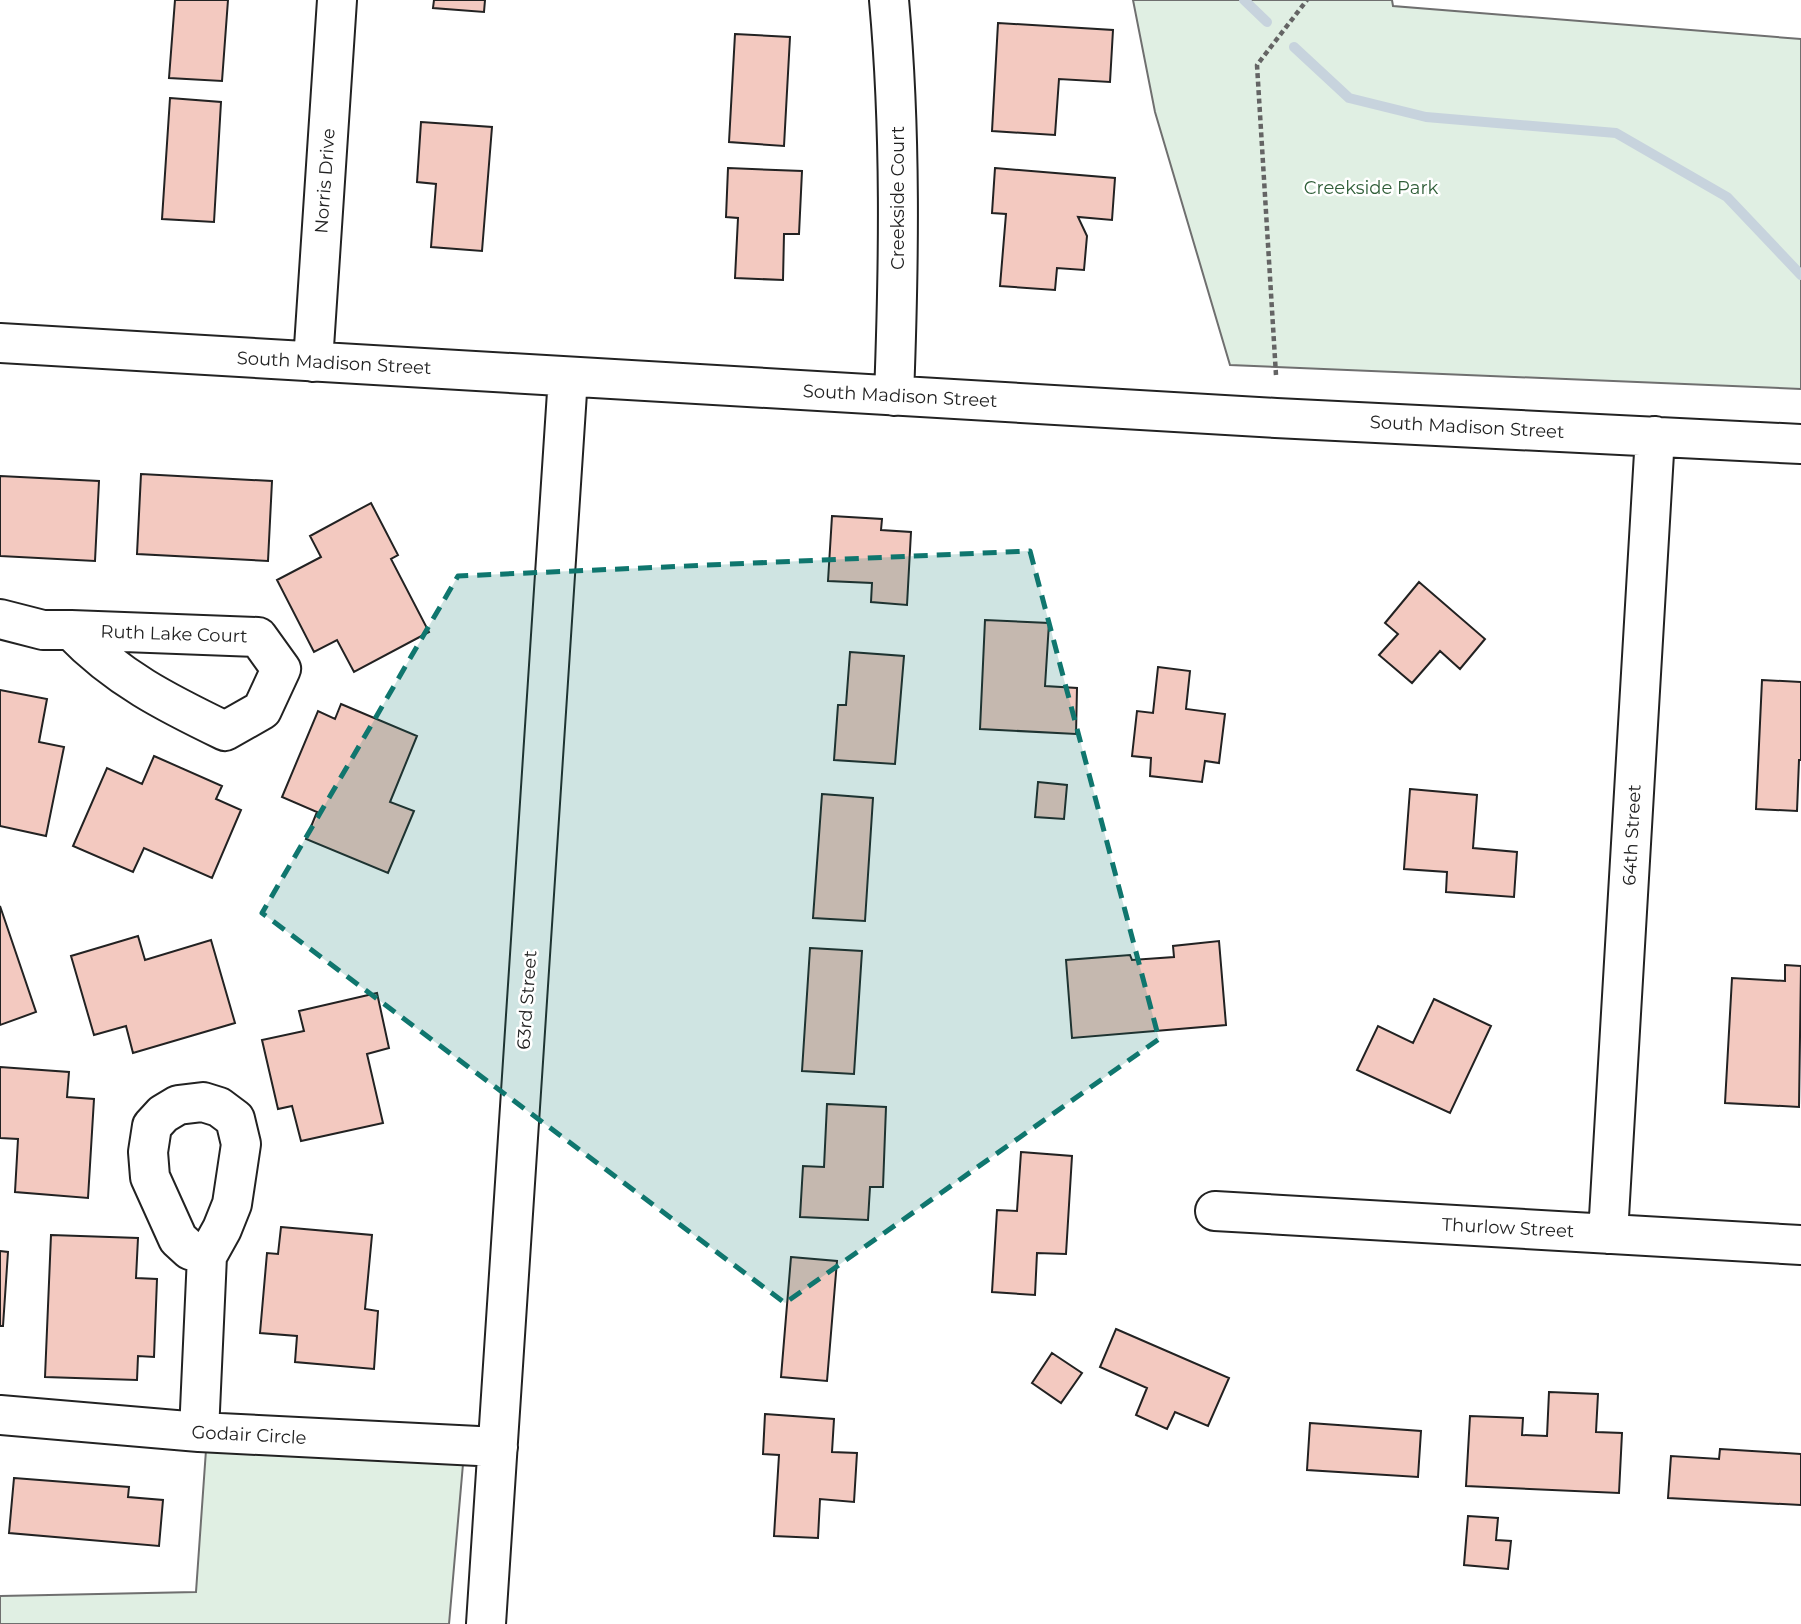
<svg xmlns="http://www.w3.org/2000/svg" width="1801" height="1624" font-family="Montserrat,sans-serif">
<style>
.green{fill:#e0efe3;stroke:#6f6f6f;stroke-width:2}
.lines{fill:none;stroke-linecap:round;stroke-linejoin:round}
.stream{stroke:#c7d3dd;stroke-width:10}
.building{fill:#f3c9c0;stroke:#222;stroke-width:2}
.minor-casing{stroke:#222;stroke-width:42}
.path{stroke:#646464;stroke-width:4.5;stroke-dasharray:5 3.5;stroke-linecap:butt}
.minor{stroke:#fff;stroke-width:38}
.marked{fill:#0f766e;fill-opacity:0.2;stroke:#0f766e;stroke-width:5;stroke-dasharray:14 9;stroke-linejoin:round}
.labels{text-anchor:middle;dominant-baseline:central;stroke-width:5;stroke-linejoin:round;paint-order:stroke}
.street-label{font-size:18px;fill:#222;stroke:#fff}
.park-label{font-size:18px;fill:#2f5e38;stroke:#fff}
</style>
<rect width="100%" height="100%" fill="#fff"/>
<!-- green -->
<path class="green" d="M1133 0H1392L1393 6 1801 39V389L1230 365 1155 112Z
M206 1450 463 1464 449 1624H0V1596L196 1592Z"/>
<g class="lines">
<!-- stream -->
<path class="stream" d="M1244 0 1267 22
M1294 47 1349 98 1426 117 1616 133 1727 197 1801 275"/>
</g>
<!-- building -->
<path class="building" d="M175 0H228L222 81 169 78Z
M434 0H485L484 12 433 8Z
M998 23 1113 30 1110 82 1059 79 1055 135 992 131Z
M735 34 790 37 784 146 729 142Z
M170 98 221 102 214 222 162 219Z
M421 122 492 127 482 251 431 247 436 184 417 182Z
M728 168 802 171 799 234H784L783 280 735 278 738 218 726 217Z
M995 168 1115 178 1112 220 1078 217 1087 236 1084 270 1057 268 1055 290 1000 286 1006 214 992 213Z
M141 474 272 481 268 561 137 554Z
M0 476 99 481 95 561 0 556Z
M371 503 398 555 391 559 429 632 354 672 337 640 314 652 277 580 321 557 310 536Z
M832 516 882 519 881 530 911 532 907 605 871 602 872 583 828 581Z
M1419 582 1485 639 1460 669 1440 651 1412 683 1379 655 1398 634 1385 623Z
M985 620 1049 623 1045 686 1077 688 1076 734 980 729Z
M850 652 904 656 895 764 834 760 838 705H846Z
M1158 667 1190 671 1186 709 1225 714 1219 763 1205 761 1202 782 1150 776 1151 758 1132 756 1137 711 1153 713Z
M1762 680 1801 682V760H1799L1797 811 1756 809Z
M0 690 47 699 39 742 64 747 46 836 0 826Z
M341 704 417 736 390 802 414 811 388 873 306 839 317 812 282 797 318 711 335 719Z
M154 756 222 786 216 799 241 810 212 878 144 848 133 872 73 846 107 768 142 784Z
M1038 782 1067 785 1064 819 1035 817Z
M1410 789 1477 795 1473 848 1517 852 1514 897 1446 892 1447 872 1404 869Z
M822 794 873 798 865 921 813 918Z
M0 906 36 1012 0 1025Z
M138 936 145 960 211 940 235 1023 133 1053 126 1026 94 1035 71 956Z
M1219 941 1226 1025 1072 1038 1066 960 1130 955 1132 960 1174 957 1173 946Z
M810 948 862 951 854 1074 802 1071Z
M1785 965 1801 966 1799 1107 1725 1103 1732 978 1785 981Z
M377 993 389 1048 367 1054 383 1123 301 1141 292 1106 278 1109 262 1040 304 1031 299 1011Z
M1434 999 1491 1026 1450 1113 1357 1070 1378 1026 1413 1043Z
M0 1067 69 1072 67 1097 94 1099 88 1198 15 1192 18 1139 0 1138Z
M827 1104 886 1107 883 1187H870L868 1220 800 1217 803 1166 824 1167Z
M1021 1152 1072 1156 1066 1254 1037 1253 1035 1295 992 1292 997 1210 1017 1211Z
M281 1227 372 1235 365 1309 378 1311 374 1369 295 1362 297 1336 260 1333 267 1253 278 1254Z
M51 1235 138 1238 136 1278 157 1279 154 1357 138 1356 137 1380 45 1377Z
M0 1251 8 1252 3 1326H0Z
M791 1257 837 1261 827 1381 781 1377Z
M1116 1329 1229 1378 1208 1426 1175 1412 1167 1429 1136 1415 1147 1388 1100 1367Z
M1052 1353 1082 1373 1061 1403 1032 1383Z
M1549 1392 1598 1394 1596 1432 1622 1433 1619 1493 1466 1486 1470 1416 1523 1418 1522 1435 1547 1436Z
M765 1414 834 1419 832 1452 857 1453 854 1502 820 1499 818 1538 774 1536 779 1455 763 1454Z
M1310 1423 1421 1431 1418 1477 1307 1470Z
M1720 1449 1801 1454V1505L1668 1498 1671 1456 1719 1459Z
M14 1478 129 1487 128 1497 163 1500 159 1546 9 1533Z
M1468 1516 1498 1518 1496 1540 1511 1541 1508 1569 1464 1565Z"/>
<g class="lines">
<!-- minor casing -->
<g class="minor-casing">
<path id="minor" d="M889 0C901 132 899 263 894 396
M0 343 1276 418 1801 444
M313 362 337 0
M0 619 43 630H71
M71 630 258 637 281 669 262 710 225 731C167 703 117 678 71 630Z
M1215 1211 1801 1245
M1608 1234 1655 436
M0 1415 199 1432 498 1447
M199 1432 207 1256 222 1229 232 1204 241 1144 235 1119 219 1107 203 1102 178 1105 163 1114 152 1126 148 1152 150 1177 178 1239 190 1250 207 1256
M486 1624 568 377"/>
</g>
<!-- path -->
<path class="path" d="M1276 375 1257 65 1307 0"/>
<!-- minor -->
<use href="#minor" class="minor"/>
</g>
<!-- marked area -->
<path class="marked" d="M1030 551 1159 1039 785 1303 262 913 458 576Z"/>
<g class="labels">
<!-- street labels -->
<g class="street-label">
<text transform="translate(325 181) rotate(-86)">Norris Drive</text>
<text transform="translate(898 198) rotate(-90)">Creekside Court</text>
<text transform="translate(334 363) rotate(3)">South Madison Street</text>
<text transform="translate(900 396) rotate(3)">South Madison Street</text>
<text transform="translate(1467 427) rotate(3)">South Madison Street</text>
<text transform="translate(174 634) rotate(2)">Ruth Lake Court</text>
<text transform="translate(1632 835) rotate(-87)">64th Street</text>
<text transform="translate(527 1000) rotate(-86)">63rd Street</text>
<text transform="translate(1508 1228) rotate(3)">Thurlow Street</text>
<text transform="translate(249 1435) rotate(3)">Godair Circle</text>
</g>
<!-- park labels -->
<g class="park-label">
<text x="1371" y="188">Creekside Park</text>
</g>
</g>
</svg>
